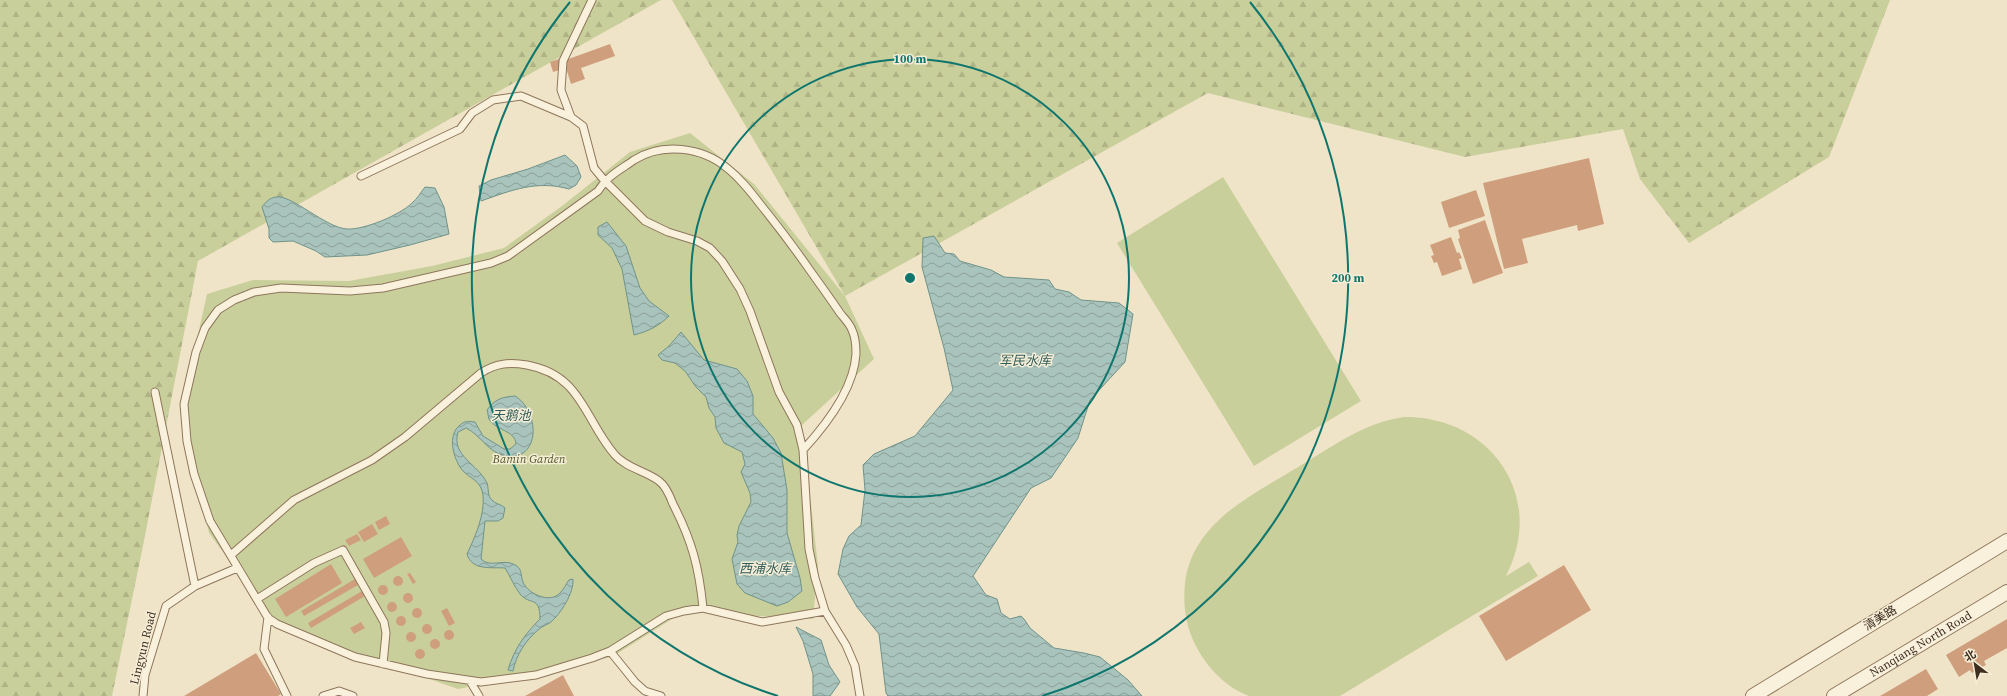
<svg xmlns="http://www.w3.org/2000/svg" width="2007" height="696" font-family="'Source Serif 4','Noto Sans SC',serif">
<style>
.forest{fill:url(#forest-firs)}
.garden{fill:#c9cf9b}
.water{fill:url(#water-waves);stroke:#6f938a}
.building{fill:#cf9f7d}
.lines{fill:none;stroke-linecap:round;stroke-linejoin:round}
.service-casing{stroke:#8d765c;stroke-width:9}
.minor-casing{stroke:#8d765c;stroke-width:16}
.service{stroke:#faf1dc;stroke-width:7}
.minor{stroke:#faf1dc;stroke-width:14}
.ring{fill:none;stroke:#0f766e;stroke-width:2}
.labels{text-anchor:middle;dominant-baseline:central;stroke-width:3;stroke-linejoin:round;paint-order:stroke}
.park-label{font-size:12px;font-style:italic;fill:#4d5a26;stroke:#f7eed8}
.street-label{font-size:12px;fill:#3d2e20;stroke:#f7eed8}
.water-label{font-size:13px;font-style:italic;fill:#2f5d5a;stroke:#f7eed8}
.centre{fill:#0f766e;stroke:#f7eed8;stroke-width:2}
.ring-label{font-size:12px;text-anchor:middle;font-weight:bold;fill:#0f766e;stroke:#f7eed8;stroke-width:3;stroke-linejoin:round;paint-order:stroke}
</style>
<defs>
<pattern id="forest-firs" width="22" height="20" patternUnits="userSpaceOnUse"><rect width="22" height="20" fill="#c9cf9b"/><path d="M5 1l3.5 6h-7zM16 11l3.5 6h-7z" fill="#aeb285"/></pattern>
<pattern id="water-waves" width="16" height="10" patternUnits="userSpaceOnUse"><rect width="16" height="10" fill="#a9c4bc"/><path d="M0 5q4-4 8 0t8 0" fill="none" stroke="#8ba098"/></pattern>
</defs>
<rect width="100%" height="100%" fill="#f0e4c8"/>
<!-- forest -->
<path class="forest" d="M0 0H661L198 261 143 546 112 696H0Z
M672 0H1890L1829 157 1689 243 1640 179 1623 129 1465 157 1208 93 845 296Z"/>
<!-- garden -->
<path class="garden" d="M690 133 754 184 845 296 874 359 802 425 818 566 813 619 683 612 612 657 458 689 278 626 209 533 181 411 207 294 253 280 349 281 432 266 504 248 562 206 630 152Z
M1223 177 1361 401 1254 466 1117 243Z
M1404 417C1491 416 1547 497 1506 576L1529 562 1538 576 1340 696H1249C1223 686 1204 664 1193 640 1185 622 1183 602 1185 583 1193 520 1255 494 1303 464 1335 445 1366 422 1404 417Z"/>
<!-- water -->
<path class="water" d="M565 155 577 166 581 177 576 185 569 189C537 180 512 190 481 201L479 186 491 180 528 169Z
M425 187 435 188 444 207 449 234 410 245 367 255 325 257 316 251 293 241 273 242 269 238V229L262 207C266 202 269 198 276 197 291 194 326 228 347 229 364 230 400 215 412 203 417 199 421 192 425 187Z
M607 222 626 246 640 288 649 301 669 316C659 326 649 331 634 335L622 269 612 248 598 235V227Z
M934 236 945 253 954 254 960 261 991 270 1004 277 1049 280 1055 289 1069 292 1081 300 1119 303 1133 314 1125 362 1090 400 1078 438 1051 478 1031 488 973 576 986 595 997 599 1001 613 1010 619 1021 616 1024 619 1030 628 1054 648 1084 653 1100 657 1128 680 1142 696H888L886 693 879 634 857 607 838 574 843 549 849 536 861 525 865 490 863 465 874 454 915 436 953 390 944 348 922 267 923 238Z
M681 332 704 360 737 369 747 381 753 396V414L773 438 781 453 787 490V533L800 578 802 591 788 602 777 606 745 593 737 584 732 559 738 542 737 535 739 526 751 502 750 493 741 472 745 464 742 452 724 443 716 428 715 417 709 408 706 397 696 387 685 371 675 363 662 360 658 355 669 346Z
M515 396C540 411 541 461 506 456 488 453 481 435 466 428L458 432C451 456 478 464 487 483 489 488 487 496 492 500 495 504 501 504 505 508L503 518 498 521H485L481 559C490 568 503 559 513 564 523 568 520 574 523 582 528 594 550 604 560 593 564 589 566 584 569 580L573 579C574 593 561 613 551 622 547 625 542 626 538 630 526 640 516 655 513 671L508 670C514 649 525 634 540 619 540 595 530 606 520 594 514 586 510 576 505 568 491 567 472 571 467 554 475 537 485 515 483 495 481 480 470 479 462 470 453 458 447 435 460 425 464 421 469 421 475 422L483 436 504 449H510L516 444C515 430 496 431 489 419 488 417 488 412 487 410 495 399 502 397 515 396Z
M796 627 821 640 829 665 840 682 830 696H813V674L803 641Z"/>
<!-- building -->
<path class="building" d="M610 44 615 56 581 68 585 79 571 84 566 68 553 72 550 62 562 58 563 61Z
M1589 158 1604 224 1578 231 1577 225 1522 239 1528 263 1504 269 1483 183Z
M1476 190 1485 216 1449 228 1441 202Z
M1485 220 1503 273 1473 284 1458 239 1460 238 1458 230Z
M1451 237 1457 253 1459 252 1462 258 1459 259 1462 269 1442 276 1437 262 1434 263 1431 256 1434 255 1430 245Z
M386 516 390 524 379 530 375 522Z
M372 524 378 534 364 542 358 532Z
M357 534 361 540 349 546 345 540Z
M401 537 412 556 374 578 363 559Z
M331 564 342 583 286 617 275 599Z
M1564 565 1591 610 1506 661 1479 616Z
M410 573 416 582 413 584 407 574Z
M393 581a5 5 0 1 1 10 0a5 5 0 1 1-10 0Z
M355 579 358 585 304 616 301 611Z
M378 590a5 5 0 1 1 10 0a5 5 0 1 1-10 0Z
M362 591 365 596 311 628 308 623Z
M403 598a5 5 0 1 1 10 0a5 5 0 1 1-10 0Z
M387 607a5 5 0 1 1 10 0a5 5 0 1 1-10 0Z
M447 608 455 623 449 626 441 611Z
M412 613a5 5 0 1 1 10 0a5 5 0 1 1-10 0Z
M396 621a5 5 0 1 1 10 0a5 5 0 1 1-10 0Z
M2007 619V648L1984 661 1986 665 1972 673 1970 670 1959 677 1946 655Z
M361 622 365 628 354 634 350 628Z
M422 629a5 5 0 1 1 10 0a5 5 0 1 1-10 0Z
M444 635a5 5 0 1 1 10 0a5 5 0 1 1-10 0Z
M406 637a5 5 0 1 1 10 0a5 5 0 1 1-10 0Z
M430 644a5 5 0 1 1 10 0a5 5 0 1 1-10 0Z
M415 654a5 5 0 1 1 10 0a5 5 0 1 1-10 0Z
M256 653 281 694 278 696H184Z
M1926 669 1938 689 1927 696H1880Z
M563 675 574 696H525Z"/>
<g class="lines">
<!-- service casing -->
<g class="service-casing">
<path id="service" d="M592 0 563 61 561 90 571 117 583 126 594 168 604 180 645 221 668 232 697 241 710 248 722 261 740 289 750 311 779 392 797 425 803 450 809 549 815 578 825 611 846 645 855 666 860 696
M361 176 460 129 472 113 493 100 521 96 571 117
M155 392 195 586
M803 450C825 426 854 389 856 354 856 348 855 336 852 330 850 324 844 318 840 313 830 298 819 283 809 269 793 246 777 225 760 204 750 191 740 178 727 168 702 147 662 142 634 160 620 170 607 176 598 191L508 256 491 263 383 288 350 291 281 288 254 292 234 300 218 310 205 328 196 352 184 404 187 441 194 474 210 521 268 618 277 624 355 657 427 674 481 682 536 675 592 658 610 651 666 616 684 611 703 608 762 622 825 611
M231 555 294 500 372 460 405 437 481 373C496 363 510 362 527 365 582 375 584 419 615 455 626 468 646 471 659 481 666 486 670 496 673 504 692 541 699 567 703 608
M257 599 314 563 343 550 384 622 386 633 383 664
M268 617 264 649 287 696
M610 651 635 682 645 691 661 696
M470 681 479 696
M143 696 145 675 166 606 195 586 237 568
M323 696 339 691 353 696"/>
</g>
<!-- minor casing -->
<g class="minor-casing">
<g id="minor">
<path d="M1753 696 2007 541"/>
<path id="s1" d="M1834 696 2007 592"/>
</g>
</g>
<!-- service -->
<use href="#service" class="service"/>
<!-- minor -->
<use href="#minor" class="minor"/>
</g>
<!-- distance rings -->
<g class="ring">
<circle cx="910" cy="278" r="219"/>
<path d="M778 696A438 438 0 0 1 570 2M1250 2A438 438 0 0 1 1042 696"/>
</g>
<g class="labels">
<!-- park labels -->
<g class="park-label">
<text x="529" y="459">Bamin Garden</text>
</g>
<!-- street labels -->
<g class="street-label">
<text transform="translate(1880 618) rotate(-31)">清美路</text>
<text stroke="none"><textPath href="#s1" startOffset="101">Nanqiang North Road</textPath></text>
<text transform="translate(143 648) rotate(-76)">Lingyun Road</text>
</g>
<!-- water labels -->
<g class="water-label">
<text x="1025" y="360">军民水库</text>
<text x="511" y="415">天鹅池</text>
<text x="765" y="568">西浦水库</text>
</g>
</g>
<circle cx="910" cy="278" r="6" class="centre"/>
<g class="ring-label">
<text x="910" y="63">100 m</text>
<text x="1348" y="282">200 m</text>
</g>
<!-- north arrow -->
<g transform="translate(1975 664) rotate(329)" stroke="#f7eed8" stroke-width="3" paint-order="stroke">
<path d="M0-3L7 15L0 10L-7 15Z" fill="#3d2e20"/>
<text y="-6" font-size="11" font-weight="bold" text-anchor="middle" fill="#3d2e20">北</text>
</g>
</svg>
